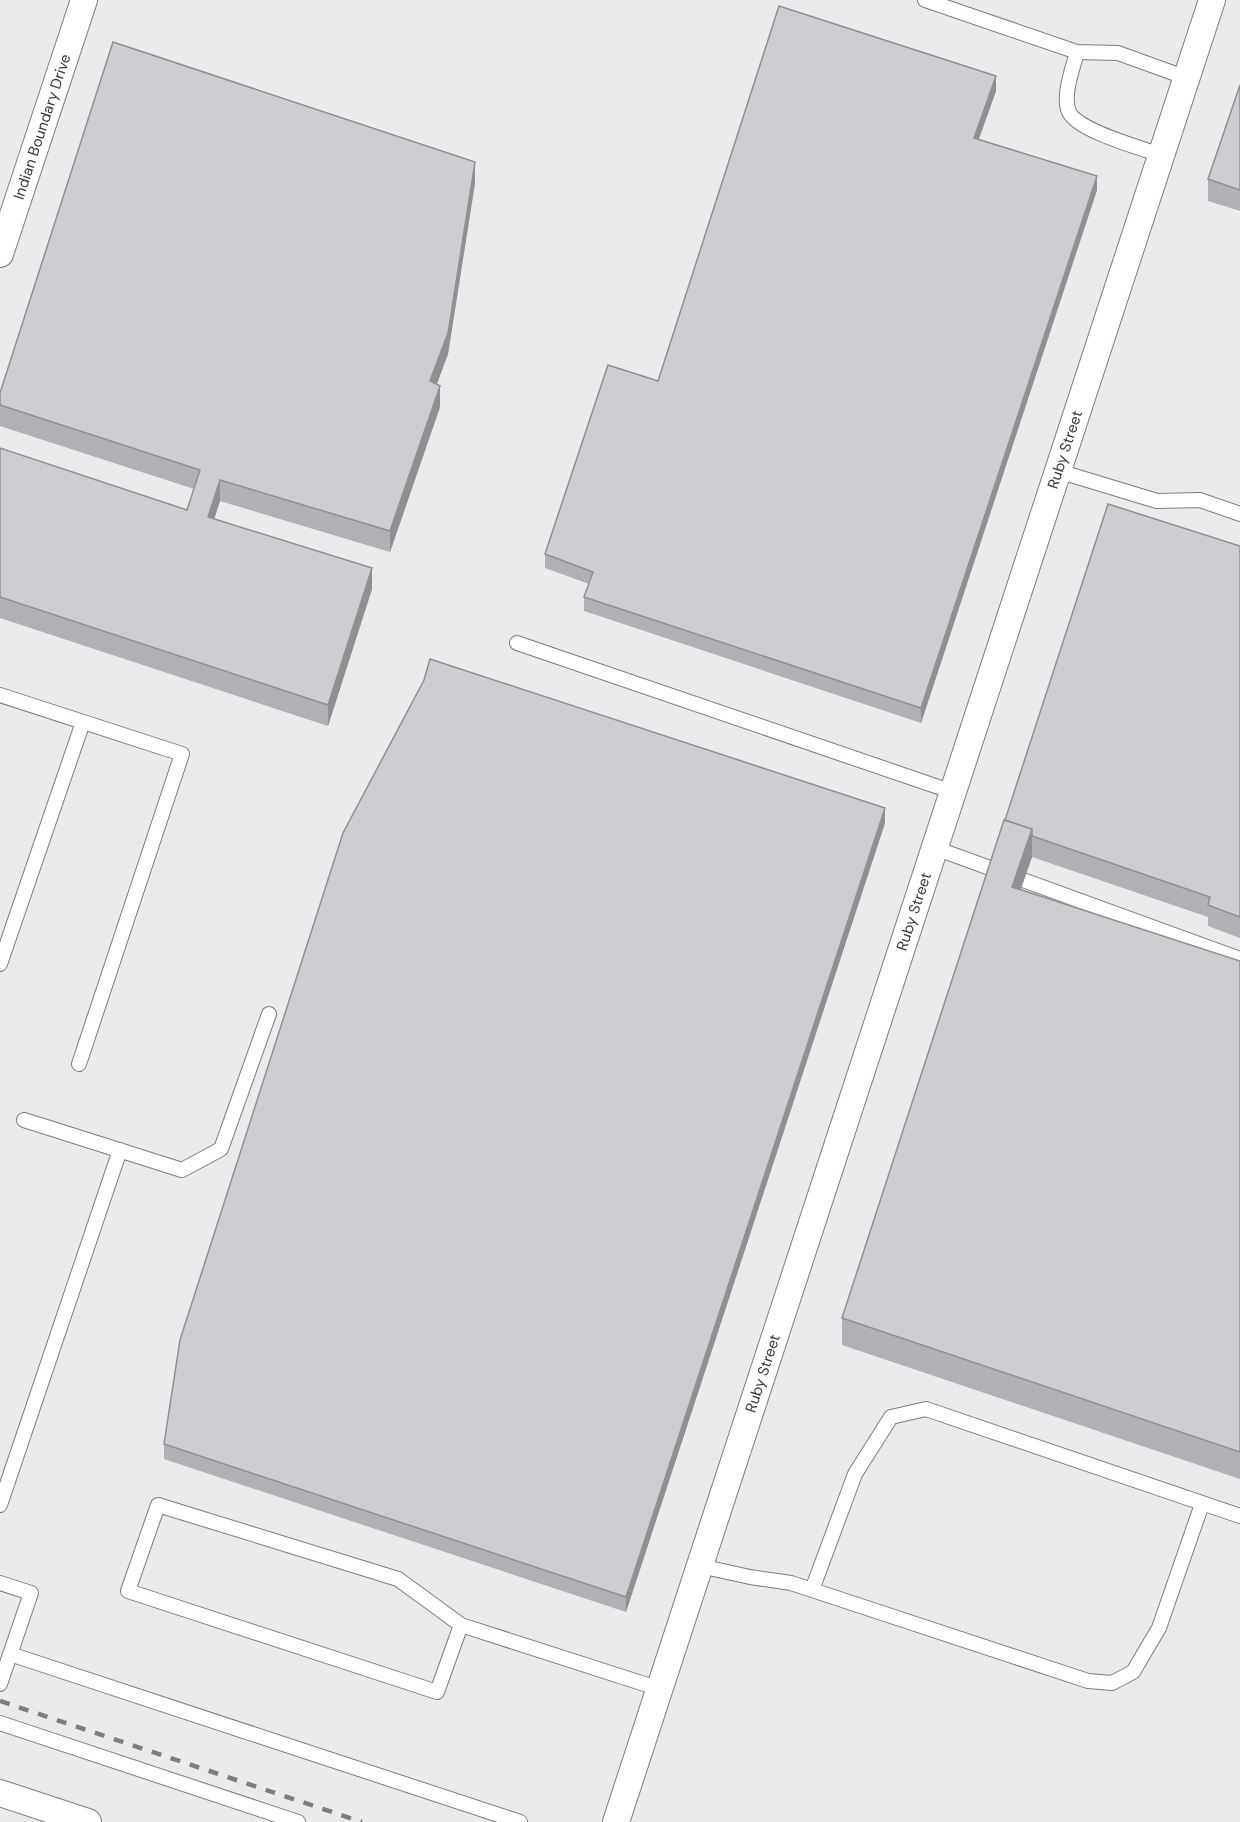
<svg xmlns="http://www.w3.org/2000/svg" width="1240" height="1822" font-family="'DM Sans',sans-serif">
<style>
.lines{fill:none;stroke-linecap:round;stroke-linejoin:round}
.service-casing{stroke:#7f7c7f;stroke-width:16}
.minor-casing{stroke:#7f7c7f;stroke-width:28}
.service{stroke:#fff;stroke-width:14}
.minor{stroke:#fff;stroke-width:26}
.rail{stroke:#7f7d80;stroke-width:4.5;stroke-dasharray:10 10;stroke-linecap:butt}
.wall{fill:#b0b0b5}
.shaded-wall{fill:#909093}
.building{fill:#cdcdd2;stroke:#909093;stroke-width:1.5}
.labels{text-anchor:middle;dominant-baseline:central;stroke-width:5;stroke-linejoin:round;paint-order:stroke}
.street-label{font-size:15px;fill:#3a393b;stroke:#fbf7fc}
</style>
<rect width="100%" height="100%" fill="#edeaee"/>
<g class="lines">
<!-- service casing -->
<g class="service-casing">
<path id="service" d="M925 0 1077 52 1118 53 1187 78
M1077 52C1073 68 1062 96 1069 112 1078 131 1141 148 1161 155
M1058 471 1157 501 1200 500 1240 514
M517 643 953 792
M0 695 182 754 79 1064
M935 848 1240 959
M0 964 83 722
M24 1120 182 1170 221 1149 269 1014
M0 1505 120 1150
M700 1566 750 1577 791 1583 1088 1681 1112 1683 1133 1672 1159 1628 1202 1504
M0 1583 31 1593 0 1684
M812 1590 855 1474 891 1417 926 1409 1240 1516
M461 1625 437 1692 128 1591 158 1505 398 1579 461 1625 660 1689
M10 1654 520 1822
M0 1723 298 1822"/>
</g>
<!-- minor casing -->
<g class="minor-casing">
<g id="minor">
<path id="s1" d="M0 254 84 0"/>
<path d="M0 1793 88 1822"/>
<path id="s2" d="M616 1822 1212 0"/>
</g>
</g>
<!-- service -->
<use href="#service" class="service"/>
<!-- minor -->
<use href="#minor" class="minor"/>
<!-- rail -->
<path class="rail" d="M0 1701 362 1822"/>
</g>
<!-- wall -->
<path class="wall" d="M1240 85V211L1208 201V179Z
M996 91 979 139 1097 190 921 723 584 611V597L589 584 545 568V554L658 381Z
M475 183 448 354 437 384 440 407 390 552 220 501 214 519 372 589 328 726 0 618V448L187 510 194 489 0 426V393Z
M1240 546V938L1208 926V917L1032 857 1021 889 1240 961V1479L842 1345V1318L1005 820Z
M885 823 626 1612 164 1459V1444Z"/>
<!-- shaded-wall -->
<path class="shaded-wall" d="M996 76V91L974 152V138Z
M475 162V183L448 354 430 402V381Z
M1097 176V190L921 723V708Z
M440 386V407L390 552V531Z
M220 480V501L208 538V517Z
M372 568V589L328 726V705Z
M885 808V823L626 1612V1597Z
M1032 829V857L1012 914V887Z"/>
<!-- building -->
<path class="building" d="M779 6 996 76 974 138 1097 176 921 708 584 597 593 572 545 554 608 365 658 381Z
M113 42 475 162 448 333 430 381 440 386 390 531 220 480 208 517 372 568 328 705 0 597V448L187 510 200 470 0 405V393Z
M1240 85V190L1208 179Z
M1108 504 1240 546V917L1208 905 1210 897 1032 836V829L1005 820Z
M430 659 885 808 626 1597 164 1444 180 1340 343 833 424 680Z
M1004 820 1032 829 1012 887 1240 961V1452L842 1318Z"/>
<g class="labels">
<!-- street labels -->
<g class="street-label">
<text stroke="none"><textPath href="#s1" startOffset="134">Indian Boundary Drive</textPath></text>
<text stroke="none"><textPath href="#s2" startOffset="1444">Ruby Street</textPath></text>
<text stroke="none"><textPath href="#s2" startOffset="958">Ruby Street</textPath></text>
<text stroke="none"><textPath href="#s2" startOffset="472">Ruby Street</textPath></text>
</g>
</g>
</svg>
